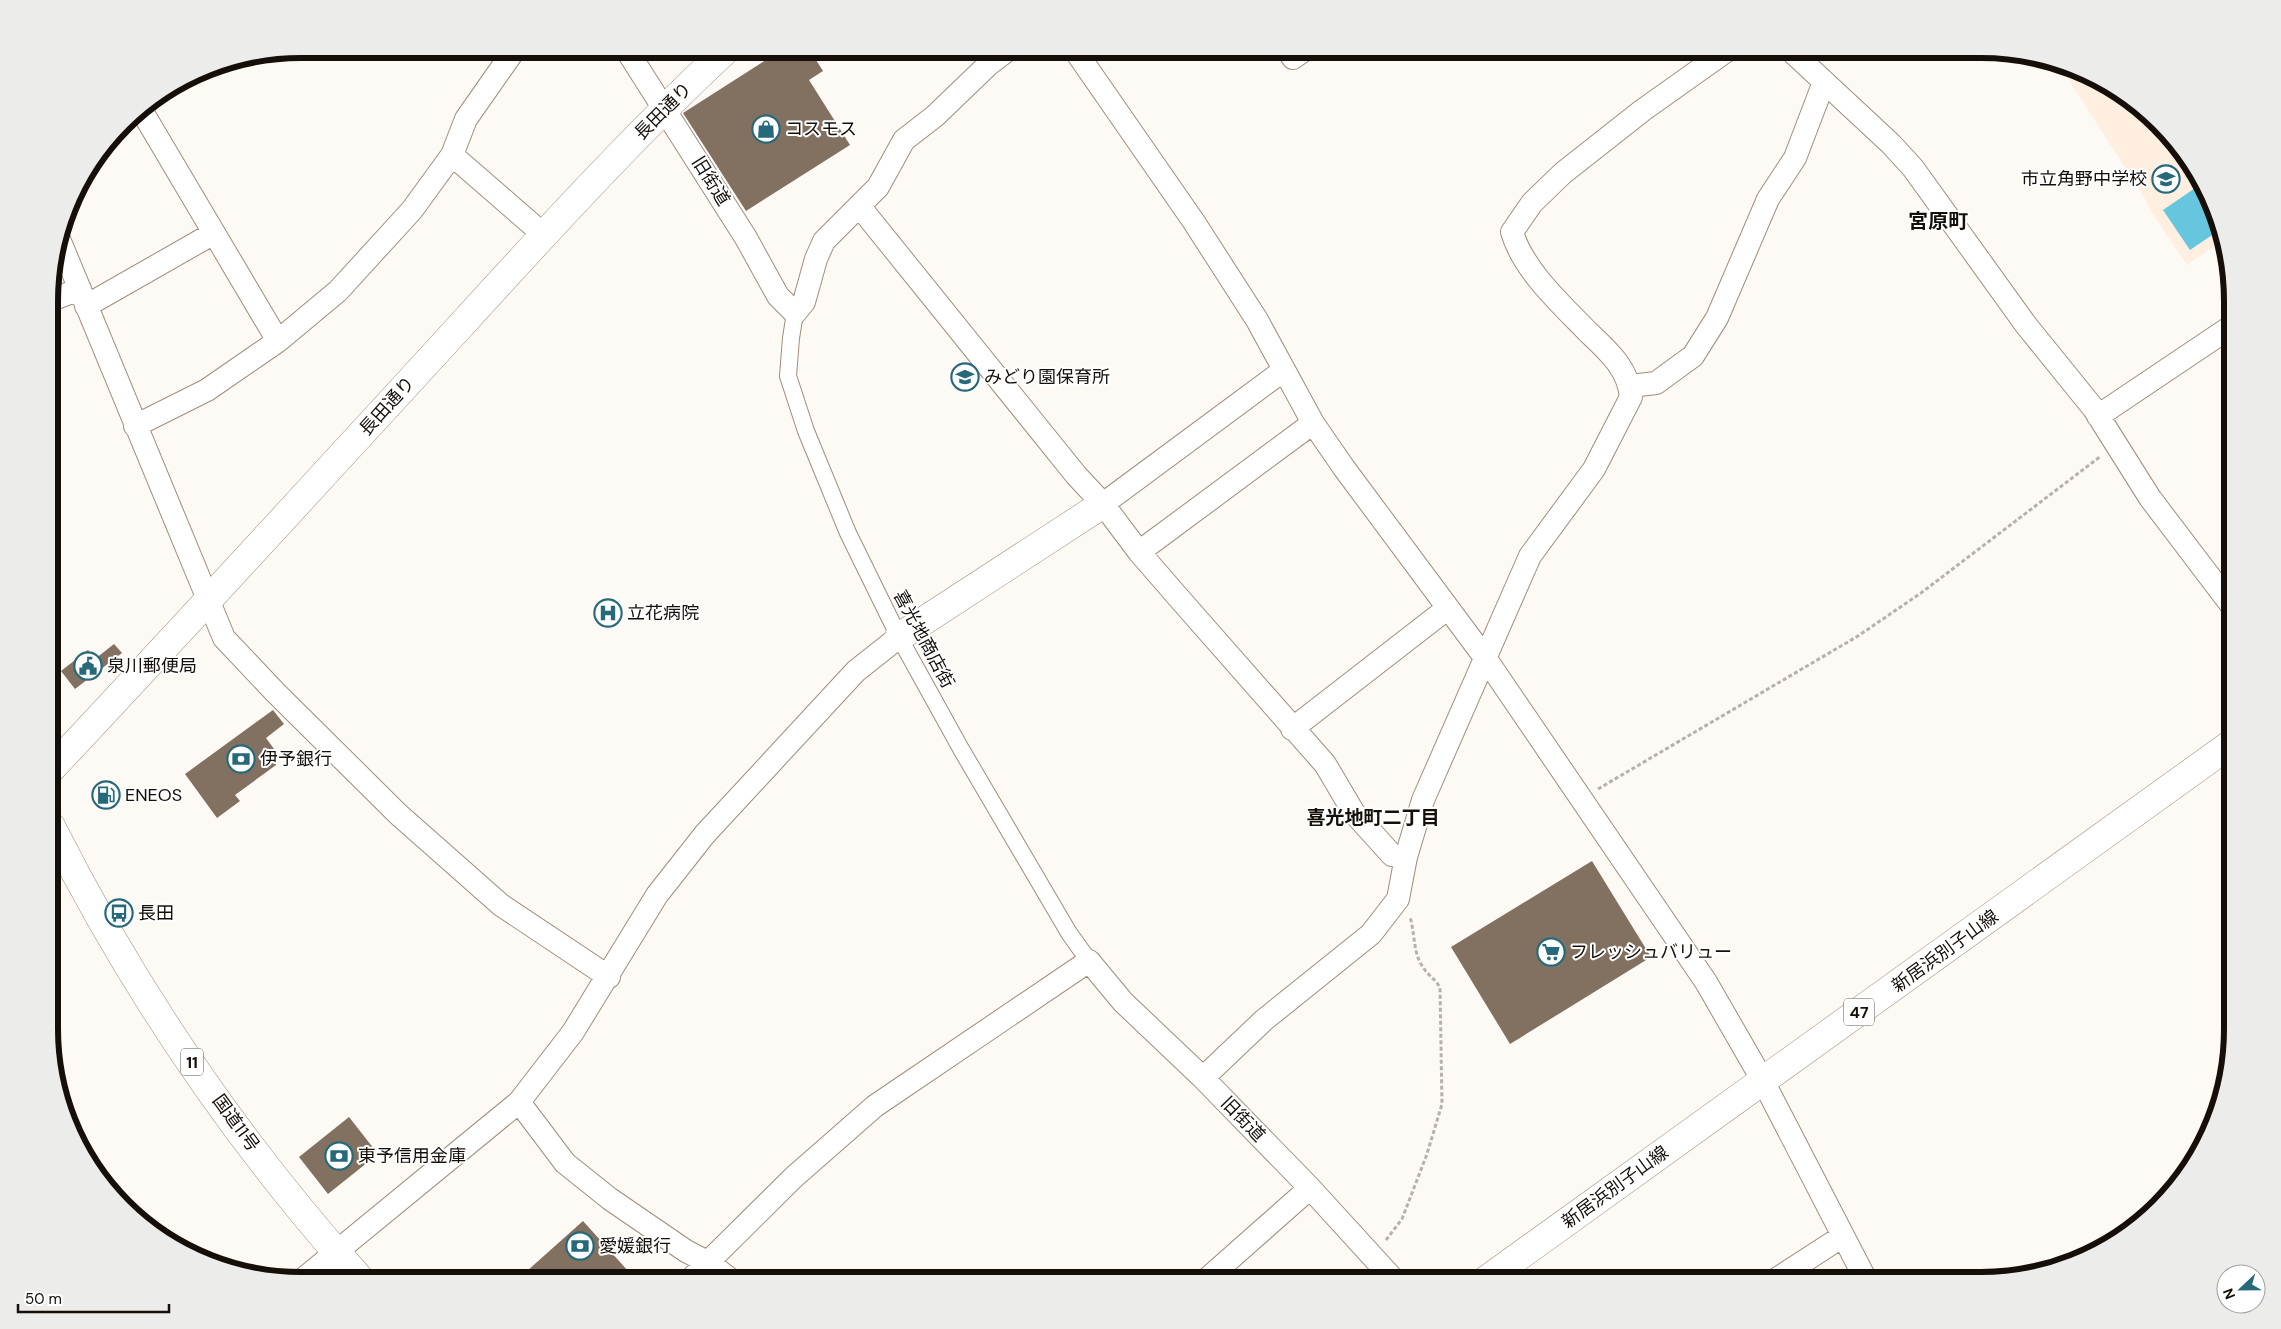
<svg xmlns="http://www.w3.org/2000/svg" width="2281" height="1329" font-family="'DM Sans','Noto Sans JP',sans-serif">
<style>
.built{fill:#ffefe1}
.water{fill:#65c6de}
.building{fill:#827061}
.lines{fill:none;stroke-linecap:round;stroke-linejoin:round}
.pedestrian-casing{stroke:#9f8d7d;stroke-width:18}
.minor-casing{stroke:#9f8d7d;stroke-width:24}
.tertiary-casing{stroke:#9f8d7d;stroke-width:29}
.primary-casing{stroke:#9f8d7d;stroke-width:29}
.trunk-casing{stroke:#9f8d7d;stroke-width:29}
.path{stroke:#b6b1ac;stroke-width:3;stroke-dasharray:4 2.5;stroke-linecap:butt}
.pedestrian{stroke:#fff;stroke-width:16}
.minor{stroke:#fff;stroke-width:22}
.tertiary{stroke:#fff;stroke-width:28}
.primary{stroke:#fff;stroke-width:28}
.trunk{stroke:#fff;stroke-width:28}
.labels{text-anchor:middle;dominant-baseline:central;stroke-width:4;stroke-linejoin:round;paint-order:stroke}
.shield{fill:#fff;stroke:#5b5653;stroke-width:1}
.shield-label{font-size:16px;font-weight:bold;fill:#150e09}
.street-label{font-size:18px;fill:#150e09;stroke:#fff}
.poi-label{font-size:18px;fill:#150e09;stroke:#fff;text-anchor:start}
.neighbourhood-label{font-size:19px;font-weight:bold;fill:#150e09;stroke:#fff}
.quarter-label{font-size:20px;font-weight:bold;fill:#150e09;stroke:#fff}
.rim{fill:none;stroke:#150e09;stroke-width:6}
</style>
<rect width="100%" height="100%" fill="#fdf9f5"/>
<!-- built -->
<path class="built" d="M2058 63 2107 83 2158 122 2190 161 2219 220 2223 240 2187 265 2152 213 2144 197Z"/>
<!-- water -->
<path class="water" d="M2201 184 2219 220 2221 229 2190 250 2163 210Z"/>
<!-- building -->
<path class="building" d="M783 49H809L823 71 809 80 850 145 746 211 683 113Z
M114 644 122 653 75 689 61 671 88 650 95 659Z
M273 710 284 724 266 738 277 753 276 765 235 795 240 801 217 818 185 774Z
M1592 861 1651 957 1510 1044 1451 947Z
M349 1117 378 1154 328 1194 299 1157Z
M583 1221 629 1272 620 1280H535L527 1271Z"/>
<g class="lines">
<!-- pedestrian casing -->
<g class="pedestrian-casing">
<path id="pedestrian" d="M795 313 791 338 788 376 806 431 848 533 899 637 961 749 1069 933 1089 961"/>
</g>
<!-- minor casing -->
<g class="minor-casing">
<path id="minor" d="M626 49 746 238 778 296 795 313 804 302 816 259 824 241 878 187 904 140 935 116 988 65 1009 49
M1074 49 1194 222 1257 320 1313 423 1344 468 1486 659 1706 982 1763 1081 1866 1280
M1287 49 1293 58 1306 49
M1789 49 1891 144 1913 168 2026 325 2094 409 2150 498 2232 606
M140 108 278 341
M452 155 544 235
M860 207 1076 475 1103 504 1139 552 1178 597 1325 764 1354 813 1392 855 1406 857
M59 239 224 638 275 692 398 814 501 905 609 977
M51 300 80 289
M86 306 214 233
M1630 386 1656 383 1693 356 1717 318 1768 199 1795 158 1824 82
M2098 416 2232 326
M135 426 207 390 278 341 338 291 412 210 452 155 466 119 515 49
M1103 504 1284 370
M1139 552 1313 423
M1292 729 1448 608
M1203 1078 1264 1020 1371 934 1398 899 1406 857 1423 800 1530 556 1594 469 1631 397C1628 368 1608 351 1588 332 1561 304 1523 270 1512 232L1532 203 1563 173 1643 110 1729 49
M519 1102 565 1163 610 1199 686 1251 709 1263 731 1280
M302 1280 519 1102 573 1032 657 895 705 834 856 671 899 637
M690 1280 794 1177 875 1106 1089 961 1123 1002 1203 1078 1310 1188 1394 1280
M1206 1280 1310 1188
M1775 1280 1843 1236"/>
</g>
<!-- tertiary casing -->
<g class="tertiary-casing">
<path id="tertiary" d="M899 637 1103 504
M51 769C179 633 305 495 432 357 528 252 623 146 727 49"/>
</g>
<!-- primary casing -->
<g class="primary-casing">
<path id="primary" d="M1486 1280 2232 743"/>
</g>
<!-- trunk casing -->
<g class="trunk-casing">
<path id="trunk" d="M51 826C133 989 239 1144 361 1280"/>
</g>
<!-- path -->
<path class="path" d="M1598 789 1858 636 1921 593 2101 456
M1386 1240 1402 1219 1427 1154 1442 1104 1440 988C1436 979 1428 976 1423 967 1413 954 1415 933 1410 917"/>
<!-- pedestrian -->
<use href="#pedestrian" class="pedestrian"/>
<!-- minor -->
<use href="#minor" class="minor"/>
<!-- tertiary -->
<use href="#tertiary" class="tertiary"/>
<!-- primary -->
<use href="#primary" class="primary"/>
<!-- trunk -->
<use href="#trunk" class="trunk"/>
</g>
<!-- icons -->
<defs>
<g id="shop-ring" transform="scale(1.4375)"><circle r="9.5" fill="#fff" stroke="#25697a" stroke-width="1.5"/><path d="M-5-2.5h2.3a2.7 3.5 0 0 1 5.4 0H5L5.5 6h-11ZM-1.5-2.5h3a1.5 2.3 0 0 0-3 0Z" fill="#25697a"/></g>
<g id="school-ring" transform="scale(1.4375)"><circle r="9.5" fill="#fff" stroke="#25697a" stroke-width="1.5"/><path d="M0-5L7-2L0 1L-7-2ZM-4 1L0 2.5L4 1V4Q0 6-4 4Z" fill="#25697a"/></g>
<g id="hospital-ring" transform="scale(1.4375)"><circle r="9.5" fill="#fff" stroke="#25697a" stroke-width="1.5"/><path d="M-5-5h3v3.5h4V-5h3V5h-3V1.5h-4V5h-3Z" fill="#25697a"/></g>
<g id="civic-ring" transform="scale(1.4375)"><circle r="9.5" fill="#fff" stroke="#25697a" stroke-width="1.5"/><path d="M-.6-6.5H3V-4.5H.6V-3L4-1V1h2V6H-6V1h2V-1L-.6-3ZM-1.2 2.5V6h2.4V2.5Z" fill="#25697a"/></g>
<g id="bank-ring" transform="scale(1.4375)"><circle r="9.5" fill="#fff" stroke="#25697a" stroke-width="1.5"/><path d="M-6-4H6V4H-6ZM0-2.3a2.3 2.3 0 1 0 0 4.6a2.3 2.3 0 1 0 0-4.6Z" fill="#25697a"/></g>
<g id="fuel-ring" transform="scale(1.4375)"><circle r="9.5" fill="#fff" stroke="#25697a" stroke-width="1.5"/><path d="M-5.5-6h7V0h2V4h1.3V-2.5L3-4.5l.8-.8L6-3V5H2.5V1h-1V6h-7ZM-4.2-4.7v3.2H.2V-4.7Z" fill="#25697a"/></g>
<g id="bus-ring" transform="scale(1.4375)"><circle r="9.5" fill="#fff" stroke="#25697a" stroke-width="1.5"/><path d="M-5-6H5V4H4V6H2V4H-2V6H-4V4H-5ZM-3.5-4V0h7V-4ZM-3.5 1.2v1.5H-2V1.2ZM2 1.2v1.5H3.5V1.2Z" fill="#25697a"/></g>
<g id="supermarket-ring" transform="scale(1.4375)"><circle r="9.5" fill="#fff" stroke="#25697a" stroke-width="1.5"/><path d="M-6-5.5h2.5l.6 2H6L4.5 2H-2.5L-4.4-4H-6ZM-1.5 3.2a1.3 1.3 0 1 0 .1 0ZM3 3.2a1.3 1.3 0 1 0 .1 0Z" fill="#25697a"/></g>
</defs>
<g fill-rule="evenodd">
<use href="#shop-ring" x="766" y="129"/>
<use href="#school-ring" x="2166" y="179"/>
<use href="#school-ring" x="965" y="377"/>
<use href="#hospital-ring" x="608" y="613"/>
<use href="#civic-ring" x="88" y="666"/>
<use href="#bank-ring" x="241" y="759"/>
<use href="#fuel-ring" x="106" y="795"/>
<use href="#bus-ring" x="119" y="913"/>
<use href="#supermarket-ring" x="1551" y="952"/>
<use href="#bank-ring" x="339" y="1156"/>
<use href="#bank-ring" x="580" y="1246"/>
</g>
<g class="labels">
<!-- shield labels -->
<g class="shield">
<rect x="1844" y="998.5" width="30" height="27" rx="4"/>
<rect x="181" y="1048.5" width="22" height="27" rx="4"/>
</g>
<g class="shield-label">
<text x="1859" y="1012">47</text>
<text x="192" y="1062">11</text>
</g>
<!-- street labels -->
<g class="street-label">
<text transform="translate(663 111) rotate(-45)">長田通り</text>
<text transform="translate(711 181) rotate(58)">旧街道</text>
<text transform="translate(387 406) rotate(-48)">長田通り</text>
<text transform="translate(924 639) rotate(62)">喜光地商店街</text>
<text transform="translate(1945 951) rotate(-36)">新居浜別子山線</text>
<text transform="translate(1243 1119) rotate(46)">旧街道</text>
<text transform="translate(236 1123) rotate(54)">国道11号</text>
<text transform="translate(1615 1187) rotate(-36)">新居浜別子山線</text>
</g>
<!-- poi labels -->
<g class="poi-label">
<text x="785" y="129">コスモス</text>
<text x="2147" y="179" text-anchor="end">市立角野中学校</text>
<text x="984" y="377">みどり園保育所</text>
<text x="627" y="613">立花病院</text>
<text x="107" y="666">泉川郵便局</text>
<text x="260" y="759">伊予銀行</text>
<text x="125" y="795">ENEOS</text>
<text x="138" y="913">長田</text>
<text x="1570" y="952">フレッシュバリュー</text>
<text x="358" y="1156">東予信用金庫</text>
<text x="599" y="1246">愛媛銀行</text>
</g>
<!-- neighbourhood labels -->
<g class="neighbourhood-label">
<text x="1373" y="817">喜光地町二丁目</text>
</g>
<!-- quarter labels -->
<g class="quarter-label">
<text x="1938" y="221">宮原町</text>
</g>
</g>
<!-- crop -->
<path d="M0 0H2281V1329H0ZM301 58H1981A243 243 0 0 1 2224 301V1029A243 243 0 0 1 1981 1272H301A243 243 0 0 1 58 1029V301A243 243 0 0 1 301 58Z" fill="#ececeb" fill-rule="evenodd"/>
<path class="rim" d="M301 58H1981A243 243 0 0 1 2224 301V1029A243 243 0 0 1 1981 1272H301A243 243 0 0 1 58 1029V301A243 243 0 0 1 301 58Z"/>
<!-- north arrow -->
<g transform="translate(2241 1289) rotate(248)"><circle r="24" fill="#ffffff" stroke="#a19f9d"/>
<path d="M0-4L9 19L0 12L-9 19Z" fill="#25697a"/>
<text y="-8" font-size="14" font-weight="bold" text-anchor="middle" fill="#150e09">N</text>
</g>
<!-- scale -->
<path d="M18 1304v8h151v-8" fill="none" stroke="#150e09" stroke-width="2.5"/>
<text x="25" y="1304" font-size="15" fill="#150e09" stroke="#ffffff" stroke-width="4" paint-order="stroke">50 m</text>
</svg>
